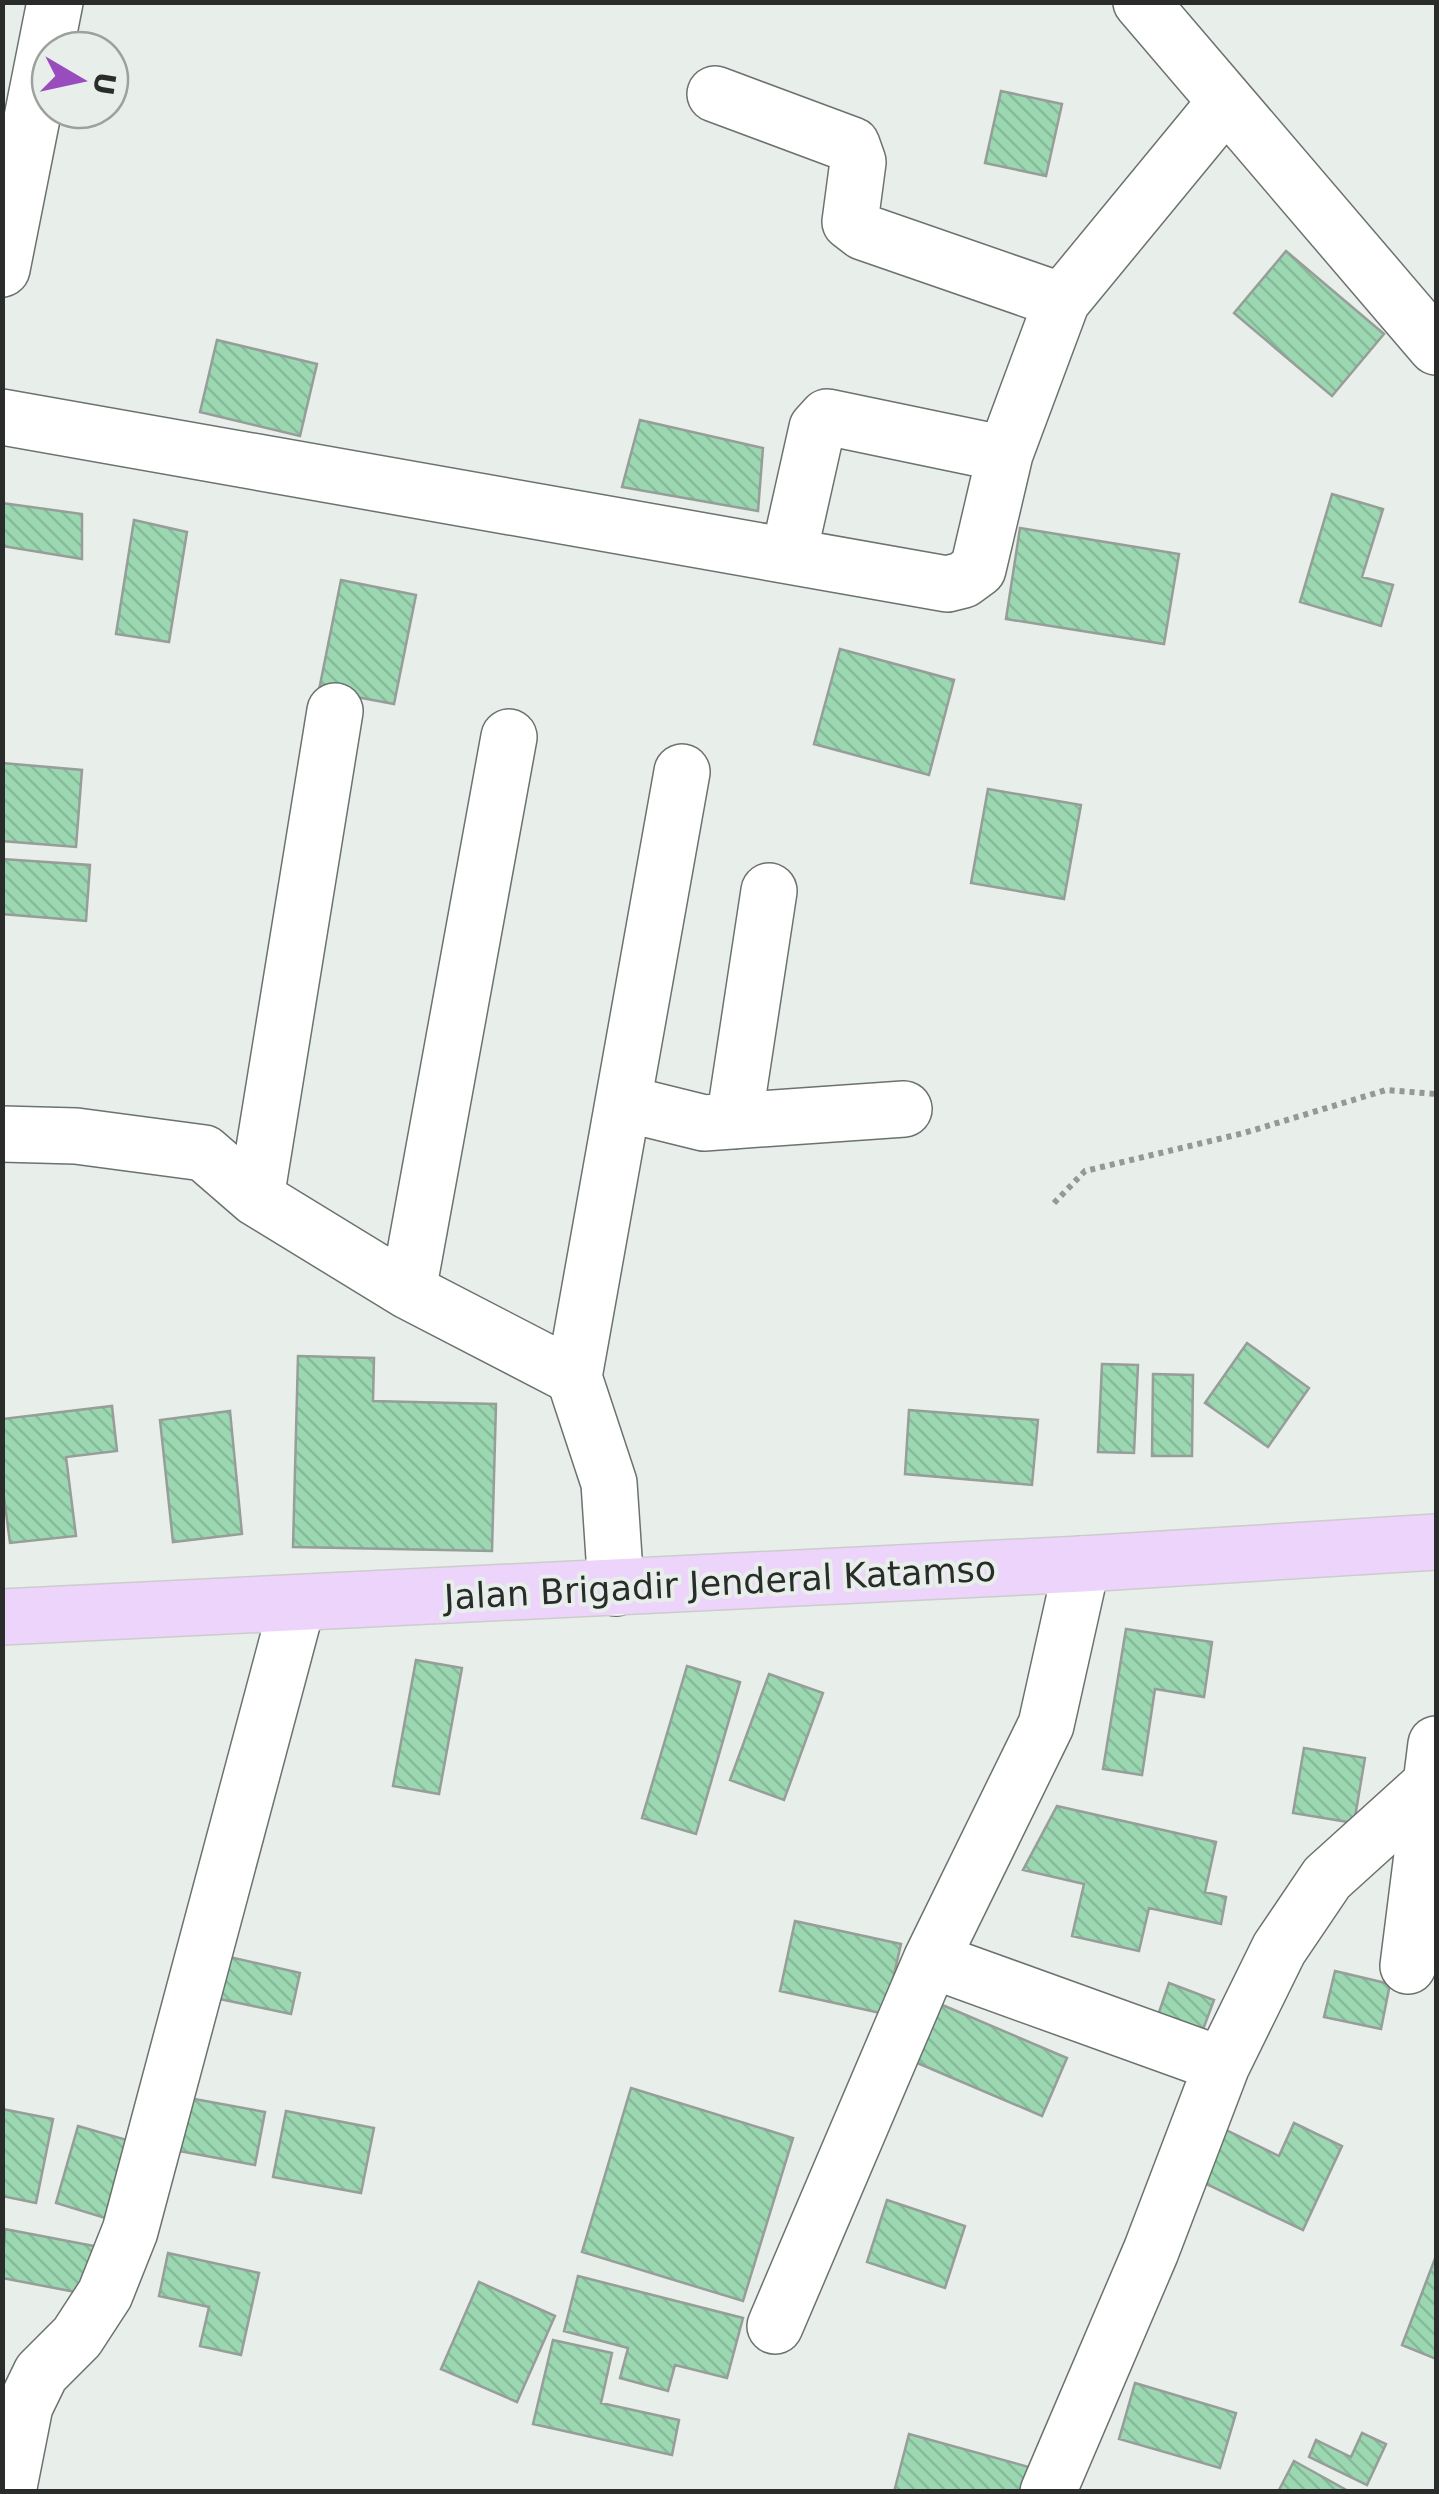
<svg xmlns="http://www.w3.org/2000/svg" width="1439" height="2494" font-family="'DejaVu Sans',sans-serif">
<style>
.building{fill:url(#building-back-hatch);stroke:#979d99;stroke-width:2.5}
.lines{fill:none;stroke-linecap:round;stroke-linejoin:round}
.minor-casing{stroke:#6c726e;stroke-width:58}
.major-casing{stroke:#ccc;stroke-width:58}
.path{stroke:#949995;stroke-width:6;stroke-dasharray:5 5;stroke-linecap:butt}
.minor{stroke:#fff;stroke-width:55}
.major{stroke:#edd4fb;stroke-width:55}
.labels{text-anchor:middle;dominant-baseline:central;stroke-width:8;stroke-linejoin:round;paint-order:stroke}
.street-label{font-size:35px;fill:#292c2a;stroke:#e8efea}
</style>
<defs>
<pattern id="building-back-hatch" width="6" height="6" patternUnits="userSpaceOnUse" patternTransform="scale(2.5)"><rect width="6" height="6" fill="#9bd8b2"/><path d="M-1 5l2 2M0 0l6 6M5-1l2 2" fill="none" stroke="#86ba99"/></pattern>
</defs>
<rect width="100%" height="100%" fill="#e8efea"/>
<!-- building -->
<path class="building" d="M1001 91 1062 104 1046 176 985 163Z
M1286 251 1384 334 1332 396 1234 313Z
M217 340 317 364 300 436 200 412Z
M640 420 763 448 758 511 622 487Z
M1332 494 1383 509 1362 577 1393 585 1381 626 1300 602Z
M2 503 82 514V559L2 546Z
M134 520 187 532 169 642 116 634Z
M1020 528 1179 554 1164 644 1006 619Z
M341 580 416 595 394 704 319 690Z
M840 649 954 680 929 775 814 744Z
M2 763 82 770 76 847 2 841Z
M988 789 1081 805 1064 899 971 883Z
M2 859 90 865 86 921 2 914Z
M1247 1343 1309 1388 1268 1447 1205 1403Z
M298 1356 374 1358 373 1401 496 1404 492 1551 293 1547Z
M1102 1364 1138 1365 1134 1453 1098 1452Z
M1153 1374 1193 1375 1192 1456H1152Z
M112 1406 117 1451 66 1457 76 1536 10 1543 2 1482V1419Z
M909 1410 1038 1420 1032 1485 905 1474Z
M230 1411 242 1534 173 1542 160 1420Z
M1126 1629 1212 1642 1204 1697 1155 1689 1142 1775 1103 1769Z
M416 1660 462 1668 439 1794 393 1786Z
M687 1666 740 1682 696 1834 642 1818Z
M769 1674 823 1693 784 1800 730 1780Z
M1304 1748 1365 1758 1354 1823 1293 1813Z
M1057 1806 1216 1842 1205 1892 1226 1897 1221 1924 1149 1908 1139 1951 1072 1936 1084 1884 1023 1870Z
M795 1921 901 1944 885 2014 780 1991Z
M225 1956 300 1973 291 2014 215 1998Z
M1335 1971 1390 1984 1381 2029 1324 2017Z
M1169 1983 1214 2000 1198 2043 1154 2027Z
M940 2004 1067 2058 1042 2116 915 2062Z
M631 2088 793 2138 743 2301 582 2252Z
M189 2098 265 2112 255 2165 179 2151Z
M2 2109 53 2119 36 2203 2 2196Z
M286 2111 374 2128 361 2193 273 2177Z
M1294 2123 1342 2146 1303 2230 1202 2182 1226 2130 1279 2156Z
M78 2126 127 2140 105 2218 56 2203Z
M887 2200 965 2226 945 2288 867 2262Z
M5 2229 94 2246 86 2294 2 2278Z
M168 2253 259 2273 241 2355 200 2346 209 2307 159 2296Z
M1436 2256V2359L1402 2345Z
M578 2276 743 2318 727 2378 675 2365 668 2391 620 2378 628 2348 564 2331Z
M479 2282 555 2316 517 2402 441 2369Z
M553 2340 612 2353 601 2403 679 2420 672 2455 533 2424Z
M1135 2383 1236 2413 1220 2468 1119 2439Z
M1362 2433 1386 2444 1367 2485 1309 2457 1316 2440 1351 2457Z
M909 2434 1029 2467 1022 2492H894Z
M1294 2461 1350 2492H1278Z"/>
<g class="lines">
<!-- minor casing -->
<g class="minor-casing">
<path id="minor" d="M1141 2 1436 347
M715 94 852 145 858 162 850 222 863 232 1062 301
M2 269 55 2
M2 417 947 584 963 580 978 569 1005 454 1062 301 1225 103
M789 553 817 428 827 417 1005 454
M623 1103 704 1123 904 1109
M734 1121 769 891
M2 1134 76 1136 204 1153 256 1198 408 1291 574 1377 609 1483 616 1588
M256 1198 335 711
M408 1291 509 737
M574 1377 682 772
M931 1960 1222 2065 1151 2251 1048 2492
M1408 1966 1436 1744
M1222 2065 1279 1949 1327 1878 1431 1784
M775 2326 931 1960 1046 1725 1082 1564
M8 2492 25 2406 41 2373 77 2337 105 2294 130 2231 297 1605"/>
</g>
<!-- major casing -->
<g class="major-casing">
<path id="major" d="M2 1617 1082 1564 1436 1542"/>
</g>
<!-- path -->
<path class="path" d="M1054 1203 1085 1171 1244 1133 1386 1090 1436 1094"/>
<!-- minor -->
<use href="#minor" class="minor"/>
<!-- major -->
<use href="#major" class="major"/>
</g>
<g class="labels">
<!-- street labels -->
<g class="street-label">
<text transform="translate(720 1583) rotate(-3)">Jalan Brigadir Jenderal Katamso</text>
</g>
</g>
<!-- border -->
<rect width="1439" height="2494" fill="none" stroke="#292c2a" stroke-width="10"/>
<!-- north arrow -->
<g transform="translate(80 80) rotate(99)"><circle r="48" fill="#e8efea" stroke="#9ca19d" stroke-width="2.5"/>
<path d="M0-8L18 38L0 25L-18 38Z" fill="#984cbe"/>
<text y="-15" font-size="28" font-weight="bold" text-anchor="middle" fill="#292c2a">U</text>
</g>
</svg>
